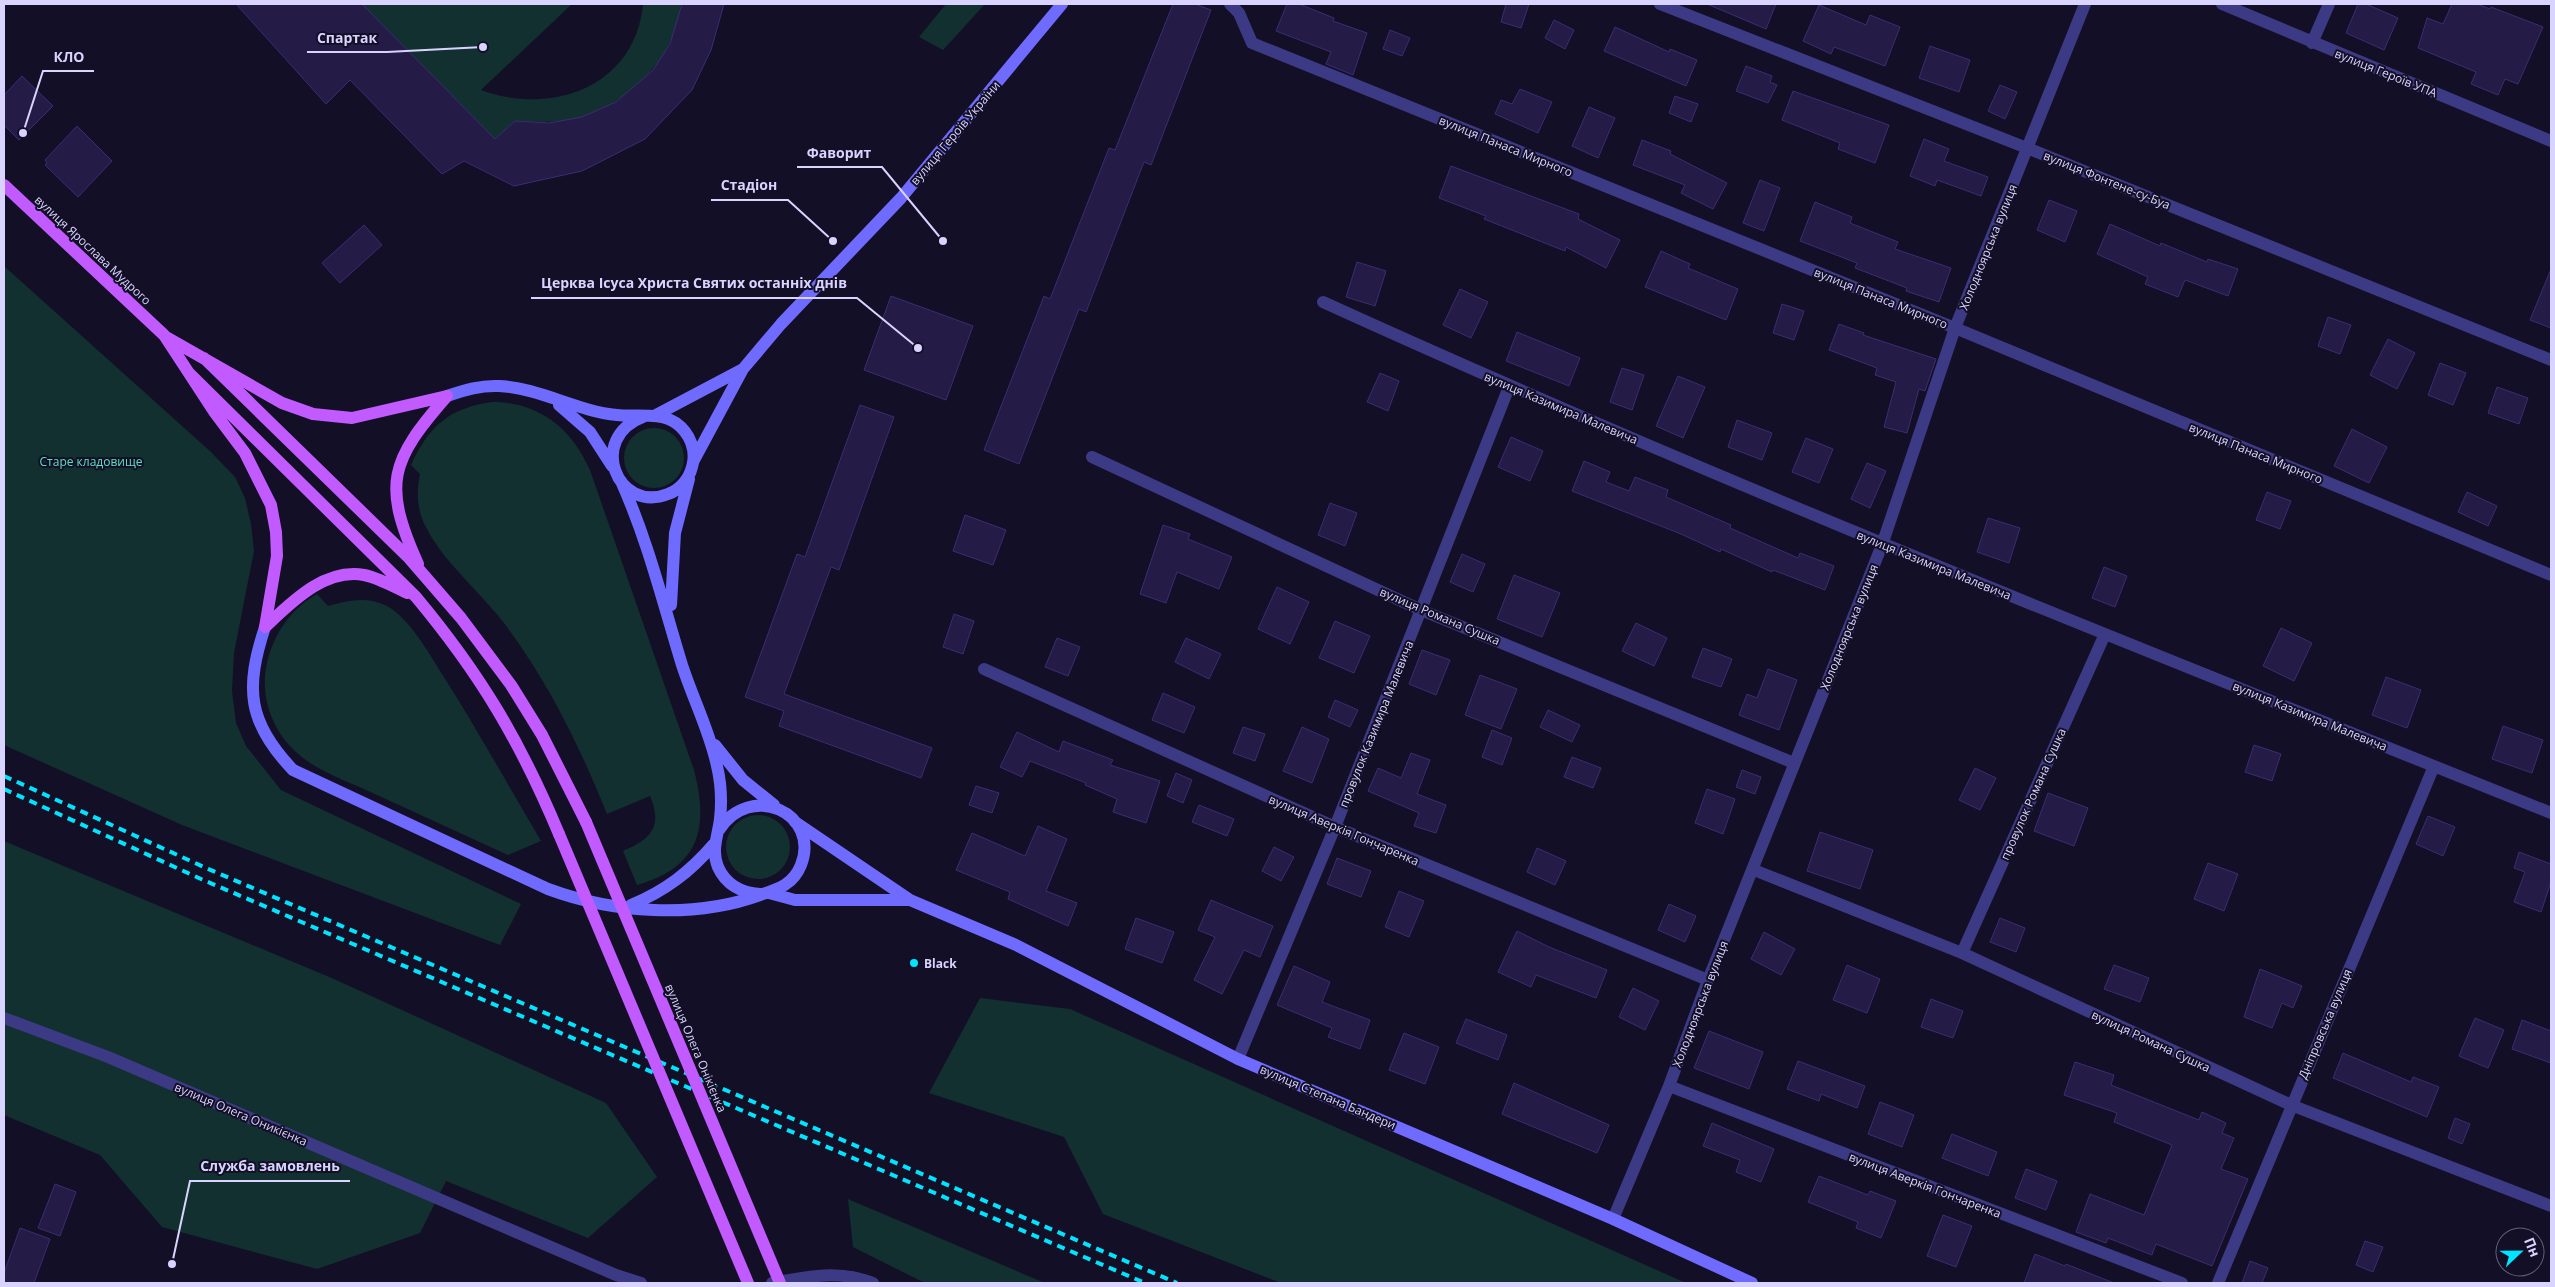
<svg xmlns="http://www.w3.org/2000/svg" width="2555" height="1287" font-family="'Open Sans',sans-serif">
<style>
.green{fill:#12302f}
.building{fill:#241b47;stroke:#3b2d73}
.lines{fill:none;stroke-linecap:round;stroke-linejoin:round}
.street{stroke:#3d3a85;stroke-width:12}
.secondary{stroke:#6f6bff;stroke-width:12}
.primary{stroke:#c25bff;stroke-width:12}
.rail{stroke:#00e5ff;stroke-width:4;stroke-dasharray:8 6;stroke-linecap:butt}
.primary-bridge{stroke:#c25bff;stroke-width:12}
.poi-dot{fill:#00e5ff;stroke:#130f26;stroke-width:2}
.labels{text-anchor:middle;dominant-baseline:central;stroke-width:4;stroke-linejoin:round;paint-order:stroke}
.street-label{font-size:12px;fill:#d9d4ff;stroke:#130f26}
.park-label{font-size:12px;fill:#5fe0c0;stroke:#130f26}
.poi-label{font-size:12px;font-weight:bold;fill:#d9d4ff;stroke:#130f26;text-anchor:start}
.leader{fill:none;stroke:#d9d4ff;stroke-width:2}
.callout-dot{fill:#d9d4ff;stroke:#130f26;stroke-width:2}
.callout-label{font-size:14px;text-anchor:middle;font-weight:bold;fill:#d9d4ff;stroke:#130f26;stroke-width:4;stroke-linejoin:round;paint-order:stroke}
</style>
<rect width="100%" height="100%" fill="#130f26"/>
<!-- green -->
<path class="green" d="M362 4H572L481 90C552 116 635 87 643 4H681C679 17 675 32 669 44 655 75 613 110 580 118 558 123 537 122 515 121L495 139Z
M946 4H985L943 50 919 37Z
M4 266 211 452 235 477 245 498 251 524 254 551 234 653 232 691 236 723 246 746 281 790 521 904 500 945 182 825 4 745Z
M492 402C539 402 571 428 590 470L694 770C709 828 700 867 637 885L623 851C651 839 663 827 650 796L607 814C579 745 549 683 504 623 481 593 443 561 427 529 417 512 416 493 420 474L411 465C429 426 449 408 492 402Z
M624 458a30 30 0 1 1 60 0a30 30 0 1 1-60 0Z
M317 594 328 606C348 600 368 596 387 606 409 618 429 653 442 674 477 729 508 785 541 841L508 855C464 835 421 815 377 795 348 781 313 771 291 747 270 725 260 693 267 663 274 633 291 609 317 594Z
M726 847a32 32 0 1 1 64 0a32 32 0 1 1-64 0Z
M4 841 334 979 606 1103 657 1177 588 1238 446 1181 420 1233 317 1269 162 1227 100 1155 4 1115Z
M980 998 1070 1009 1686 1283H1281L1103 1214 1064 1137 929 1093Z
M848 1199 1045 1283H925L853 1247Z"/>
<!-- building -->
<path class="building" d="M236 4H362L495 139 515 121 549 123 582 117 616 102 653 70 670 44 682 4H724L711 50 692 90 645 139 582 171 514 186 464 161 442 174 350 80 326 104Z
M1173 4H1195L1211 10 1151 165 1144 162 1086 312 1079 309 1019 464 984 450 1044 296 1050 299 1109 148 1115 150Z
M1287 4H1299L1334 18 1333 21 1367 33 1353 75 1326 64 1331 52 1276 31Z
M1506 4H1529L1521 28 1501 22Z
M1707 4H1776L1766 29Z
M2358 4H2366L2398 18 2384 50 2346 33Z
M2452 4H2477L2490 9 2491 7 2543 27 2518 84 2505 79 2498 95 2471 84 2476 72 2418 48 2427 18 2443 24Z
M1819 5 1866 25 1870 15 1900 27 1885 66 1834 47 1831 54 1803 41Z
M1554 20 1574 30 1565 49 1545 38Z
M1615 27 1669 52 1670 49 1697 60 1686 86 1604 51Z
M1390 30 1410 38 1402 56 1383 49Z
M1930 46 1970 60 1959 92 1919 78Z
M1746 66 1772 76 1770 82 1777 85 1768 103 1736 91Z
M22 76 53 106 19 140 4 125V95Z
M2000 85 2017 92 2005 119 1988 111Z
M1520 89 1552 102 1538 133 1495 114 1501 100 1512 104Z
M1793 91 1889 125 1875 163 1838 149 1840 143 1782 120Z
M1675 96 1698 104 1691 122 1669 113Z
M1589 107 1615 118 1598 158 1572 146Z
M77 126 112 161 78 197 45 165 47 163 45 160Z
M1924 139 1949 149 1944 161 1988 177 1981 196 1937 180 1935 186 1910 176Z
M1642 140 1671 151 1670 154 1727 183 1713 209 1681 193 1685 185 1633 165Z
M1451 166 1579 214 1578 219 1620 240 1606 268 1566 247 1565 251 1484 219 1486 216 1439 198Z
M1760 180 1780 188 1764 231 1743 223Z
M2049 200 2077 211 2065 242 2037 230Z
M1815 202 1852 217 1850 223 1898 242 1895 249 1951 268 1939 302 1906 291 1907 288 1855 268 1857 263 1800 241Z
M2110 224 2160 246 2161 243 2207 262 2208 259 2238 269 2228 296 2185 280 2178 297 2145 284 2148 277 2097 254Z
M364 225 382 245 340 283 322 263Z
M1661 251 1690 264 1688 268 1738 289 1726 320 1645 287Z
M1357 262 1386 271 1375 306 1346 297Z
M2551 269V328L2530 320Z
M1460 289 1488 302 1471 338 1443 325Z
M891 296 973 326 946 400 864 370Z
M1782 304 1804 311 1794 340 1773 333Z
M2328 317 2351 325 2340 354 2318 346Z
M1839 324 1864 333 1863 335 1936 359 1925 391 1919 389 1907 433 1884 427 1896 382 1875 375 1877 368 1829 350Z
M1517 332 1580 358 1569 386 1506 361Z
M2388 339 2415 353 2397 389 2370 375Z
M2440 363 2466 373 2453 405 2428 395Z
M1622 368 1644 375 1632 410 1610 402Z
M1380 373 1399 381 1388 411 1367 402Z
M1678 376 1705 387 1683 438 1656 426Z
M2497 387 2528 398 2519 424 2488 413Z
M860 405 894 417 839 570 831 567 784 694 932 748 921 778 779 726 784 711 745 697 797 554 805 557Z
M1737 420 1772 433 1762 460 1728 447Z
M2352 429 2387 447 2369 483 2334 466Z
M1511 437 1543 451 1530 481 1498 467Z
M1806 438 1833 449 1819 483 1792 472Z
M1584 461 1610 472 1606 482 1629 491 1635 477 1668 490 1666 497 1731 525 1730 528 1798 558 1800 553 1834 566 1825 590 1773 570 1772 572 1721 549 1720 552 1681 534 1572 491Z
M1867 463 1886 471 1870 508 1851 499Z
M2267 492 2291 501 2280 529 2256 520Z
M2467 492 2497 506 2488 526 2458 512Z
M1330 503 1357 513 1345 546 1318 535Z
M965 515 1006 530 993 565 953 551Z
M1988 518 2020 528 2009 563 1977 552Z
M1163 525 1190 534 1188 539 1232 557 1219 589 1177 572 1166 603 1140 594Z
M1462 554 1485 564 1473 592 1450 582Z
M2104 567 2127 576 2115 607 2092 598Z
M1514 575 1560 593 1542 637 1497 619Z
M1277 587 1309 602 1290 644 1258 629Z
M954 614 974 621 963 654 943 647Z
M1335 621 1370 636 1354 673 1319 658Z
M1636 623 1667 638 1654 666 1622 651Z
M2281 628 2312 643 2294 681 2263 666Z
M1057 638 1080 647 1068 676 1045 667Z
M1186 638 1221 654 1209 679 1175 662Z
M1703 648 1732 659 1721 687 1692 677Z
M1422 650 1450 660 1436 695 1409 684Z
M1768 669 1797 680 1779 730 1739 715 1747 694 1757 698Z
M1480 675 1517 689 1501 729 1465 715Z
M2386 677 2421 690 2407 728 2372 715Z
M1163 693 1195 707 1184 733 1152 720Z
M1335 700 1358 710 1350 727 1328 717Z
M1548 710 1580 725 1572 742 1540 727Z
M2503 726 2543 740 2532 773 2492 759Z
M1243 727 1265 734 1255 761 1233 753Z
M1302 727 1329 739 1312 783 1283 771Z
M1492 730 1512 738 1502 765 1482 757Z
M1017 732 1059 752 1063 741 1113 760 1110 765 1160 781 1146 823 1113 812 1117 799 1085 785 1086 783 1030 761 1022 777 1000 767Z
M2254 745 2281 754 2272 781 2245 772Z
M1411 753 1430 760 1417 794 1446 805 1436 833 1414 826 1419 813 1368 791 1378 768 1401 778Z
M1572 757 1601 768 1593 788 1564 777Z
M1975 768 1996 778 1980 810 1959 800Z
M1742 770 1761 777 1755 794 1736 787Z
M1176 773 1192 780 1183 803 1167 796Z
M976 786 999 793 992 813 969 805Z
M1707 789 1735 799 1723 834 1695 823Z
M2048 793 2088 808 2074 846 2034 831Z
M1199 805 1234 819 1227 836 1192 822Z
M2428 816 2455 827 2443 856 2416 844Z
M1038 826 1067 839 1046 891 1077 903 1068 926 1008 899 1010 892 956 870 972 833 1025 856Z
M1820 832 1873 850 1860 889 1807 871Z
M1274 847 1294 857 1281 881 1262 871Z
M1537 848 1566 861 1555 885 1527 872Z
M2519 852 2551 864V882L2541 912 2514 902 2525 872 2514 868Z
M1337 858 1371 871 1361 897 1327 884Z
M2208 863 2238 874 2224 911 2194 899Z
M1399 891 1424 901 1409 937 1385 927Z
M1211 900 1273 926 1260 957 1244 950 1222 994 1194 980 1215 937 1198 930Z
M1669 904 1696 916 1685 942 1658 930Z
M1136 918 1174 932 1162 963 1125 949Z
M2000 918 2025 928 2016 952 1990 942Z
M1517 931 1549 947 1607 970 1596 998 1536 975 1531 987 1498 972Z
M1764 932 1795 949 1781 975 1751 959Z
M1847 965 1880 979 1867 1013 1833 1000Z
M2114 965 2149 978 2140 1002 2104 989Z
M1294 966 1330 982 1322 1002 1370 1020 1360 1049 1328 1037 1332 1028 1277 1005Z
M2260 969 2302 986 2293 1008 2282 1003 2272 1028 2244 1017Z
M1633 988 1659 1001 1645 1030 1619 1017Z
M1931 999 1963 1011 1953 1038 1921 1027Z
M2475 1018 2504 1030 2488 1068 2459 1056Z
M1466 1019 1507 1035 1498 1060 1456 1043Z
M2522 1020 2551 1031V1063L2512 1049Z
M1709 1031 1763 1052 1749 1089 1694 1068Z
M1404 1033 1439 1047 1425 1084 1389 1070Z
M2343 1053 2411 1082 2413 1077 2439 1087 2427 1117 2333 1078Z
M1798 1061 1865 1086 1857 1108 1821 1094 1819 1101 1787 1089Z
M2075 1062 2114 1075 2111 1085 2199 1120 2202 1112 2226 1123 2222 1133 2234 1138 2221 1169 2248 1179 2212 1266 2156 1244 2152 1255 2108 1238 2106 1243 2076 1232 2090 1194 2144 1215 2172 1145 2114 1122 2117 1113 2064 1095Z
M1514 1083 1609 1125 1597 1153 1502 1114Z
M1880 1102 1914 1115 1902 1147 1868 1134Z
M2455 1118 2470 1124 2462 1144 2448 1138Z
M1712 1123 1774 1149 1761 1182 1736 1172 1740 1160 1703 1146Z
M1952 1134 1997 1152 1988 1176 1942 1158Z
M2026 1169 2057 1181 2046 1210 2015 1198Z
M1819 1176 1868 1195 1870 1191 1896 1201 1881 1238 1856 1228 1858 1222 1808 1202Z
M55 1184 76 1192 60 1236 38 1228Z
M1943 1215 1972 1226 1956 1267 1927 1256Z
M20 1228 50 1239 34 1283H4V1273Z
M2365 1241 2383 1247 2373 1272 2356 1265Z
M2035 1254 2065 1266 2066 1264 2114 1283H2024Z
M2250 1261 2268 1268 2262 1283H2242Z"/>
<g class="lines">
<!-- street -->
<path class="street" d="M1230 4 1239 13 1252 43 1955 328 2551 575
M1660 4 2027 148 2551 360
M2222 4 2551 141
M2312 43 2329 4
M1323 302C1727 486 2140 648 2551 813
M1092 457 1421 610 1794 763
M984 669 1335 827 1708 980
M1754 870 1962 953 2291 1105 2551 1206
M1962 953 2105 634
M4 1018 108 1057 616 1275 641 1283
M1238 1059 1335 827 1509 387
M1669 1086 2182 1283
M1613 1219 1669 1086 1708 980 1882 545 1955 328 2085 4
M772 1283C809 1277 836 1269 873 1283
M2218 1283 2434 766"/>
<!-- secondary -->
<path class="secondary" d="M447 396C465 390 481 385 499 386 540 388 576 411 617 415 636 417 660 412 676 423 690 433 697 451 692 467 689 479 680 490 668 494 617 514 587 438 643 417
M559 405 590 432 612 466
M654 416 743 369
M693 462 743 369 781 324 901 198 1062 4
M621 481C648 541 663 603 682 665 693 699 710 732 717 766 721 783 722 801 720 819 718 836 711 850 718 867 726 885 742 893 760 894
M671 605 675 533 689 479
M265 627C245 688 247 722 293 770L548 889C613 913 694 919 760 895 778 889 793 885 801 865 821 813 750 781 719 830
M715 745 743 780 774 805
M795 822 910 900 1016 945 1238 1059 1613 1219 1752 1283
M769 893 795 900H910
M631 905C665 891 690 872 714 844"/>
<!-- primary -->
<path class="primary" d="M4 185 164 335 215 413 245 453 271 505 276 532 277 556 265 627
M166 337 282 403 313 414 352 418 447 396
M204 358 409 558 461 618 511 685 542 735 586 822
M189 373 416 597C481 675 520 741 559 834
M418 564C382 484 390 461 447 396
M265 627C291 603 324 568 364 575 379 578 393 586 407 593"/>
<!-- rail -->
<path class="rail" d="M4 776 206 868 1177 1283
M4 789 201 879 1145 1283"/>
<!-- primary-bridge -->
<path class="primary-bridge" d="M586 822 780 1283
M559 834 748 1283"/>
</g>
<!-- markers -->
<circle class="poi-dot" cx="914" cy="963" r="5"/>
<g class="labels">
<!-- street labels -->
<g class="street-label">
<text transform="translate(2386 73) rotate(22)">вулиця Героїв УПА</text>
<text transform="translate(955 133) rotate(-50)">вулиця Героїв України</text>
<text transform="translate(1506 146) rotate(22)">вулиця Панаса Мирного</text>
<text transform="translate(2107 180) rotate(22)">вулиця Фонтене-су-Буа</text>
<text transform="translate(1988 247) rotate(-68)">Холодноярська вулиця</text>
<text transform="translate(93 250) rotate(43)">вулиця Ярослава Мудрого</text>
<text transform="translate(1881 298) rotate(22)">вулиця Панаса Мирного</text>
<text transform="translate(1561 408) rotate(23)">вулиця Казимира Малевича</text>
<text transform="translate(2256 453) rotate(22)">вулиця Панаса Мирного</text>
<text transform="translate(1934 565) rotate(22)">вулиця Казимира Малевича</text>
<text transform="translate(1440 616) rotate(23)">вулиця Романа Сушка</text>
<text transform="translate(1849 627) rotate(-68)">Холодноярська вулиця</text>
<text transform="translate(2310 716) rotate(22)">вулиця Казимира Малевича</text>
<text transform="translate(1376 724) rotate(-68)">провулок Казимира Малевича</text>
<text transform="translate(2033 794) rotate(-66)">провулок Романа Сушка</text>
<text transform="translate(1344 830) rotate(23)">вулиця Аверкія Гончаренка</text>
<text transform="translate(1700 1004) rotate(-69)">Холодноярська вулиця</text>
<text transform="translate(2325 1024) rotate(-67)">Дніпровська вулиця</text>
<text transform="translate(2151 1041) rotate(25)">вулиця Романа Сушка</text>
<text transform="translate(696 1048) rotate(67)">вулиця Олега Онікієнка</text>
<text transform="translate(1328 1097) rotate(23)">вулиця Степана Бандери</text>
<text transform="translate(241 1114) rotate(23)">вулиця Олега Оникієнка</text>
<text transform="translate(1925 1185) rotate(21)">вулиця Аверкія Гончаренка</text>
</g>
<!-- park labels -->
<g class="park-label">
<text x="91" y="461">Старе кладовище</text>
</g>
<!-- poi labels -->
<g class="poi-label">
<text x="924" y="963">Black</text>
</g>
</g>
<!-- callouts -->
<path class="leader" d="M483 47L387 52H307M23 133L43 71H94M943 241L882 167H797M833 241L788 200H711M918 348L857 298H531M172 1264L190 1181H350"/>
<g class="callout-dot">
<circle cx="483" cy="47" r="5"/>
<circle cx="23" cy="133" r="5"/>
<circle cx="943" cy="241" r="5"/>
<circle cx="833" cy="241" r="5"/>
<circle cx="918" cy="348" r="5"/>
<circle cx="172" cy="1264" r="5"/>
</g>
<g class="callout-label">
<text x="347" y="43">Спартак</text>
<text x="69" y="62">КЛО</text>
<text x="839" y="158">Фаворит</text>
<text x="749" y="190">Стадіон</text>
<text x="694" y="288">Церква Ісуса Христа Святих останніх днів</text>
<text x="270" y="1171">Служба замовлень</text>
</g>
<!-- border -->
<rect width="2555" height="1287" fill="none" stroke="#d9d4ff" stroke-width="10"/>
<!-- north arrow -->
<g transform="translate(2520 1252) rotate(68)"><circle r="24" fill="#130f26" stroke="#625e7d"/>
<path d="M0-4L9 19L0 12L-9 19Z" fill="#00e5ff"/>
<text y="-8" font-size="14" font-weight="bold" text-anchor="middle" fill="#d9d4ff">Пн</text>
</g>
</svg>
